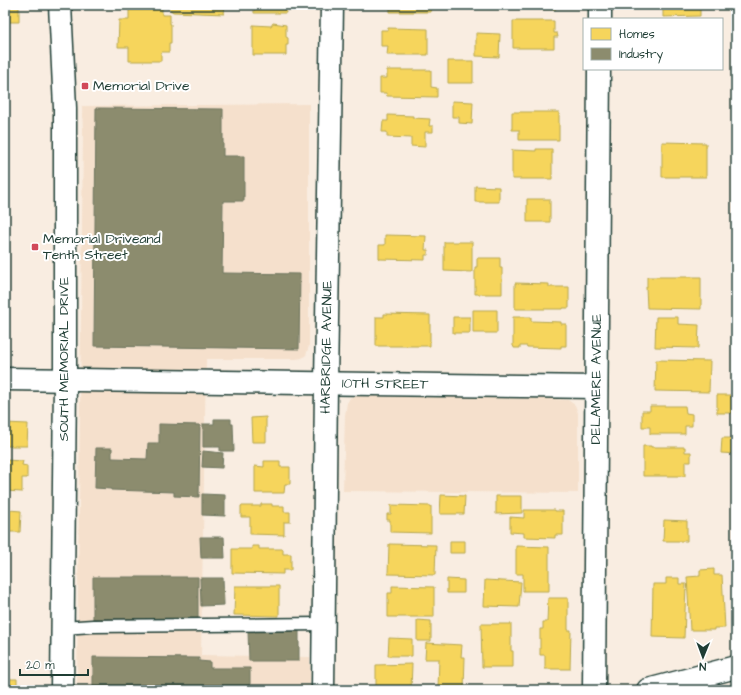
<svg xmlns="http://www.w3.org/2000/svg" width="741" height="695" font-family="'Architects Daughter',sans-serif">
<style>
.built{fill:#f5e0cc}
.homes{fill:#f6d55c;stroke:#b6a750}
.industry{fill:#8c8c6e;stroke:#6b745d}
.lines{fill:none;stroke-linecap:round;stroke-linejoin:round}
.service-casing{stroke:#1f3d34;stroke-width:15}
.minor-casing{stroke:#1f3d34;stroke-width:25}
.secondary-casing{stroke:#1f3d34;stroke-width:25}
.service{stroke:#fff;stroke-width:12}
.minor{stroke:#fff;stroke-width:22}
.secondary{stroke:#fff;stroke-width:22}
.poi-dot{fill:#d1495b;stroke:#fff;stroke-width:1.5}
.labels{text-anchor:middle;dominant-baseline:central;stroke-width:4;stroke-linejoin:round;paint-order:stroke}
.poi-label{font-size:14px;fill:#1f3d34;stroke:#fff;text-anchor:start}
.street-label{font-size:14px;fill:#1f3d34;stroke:#fff}
</style>
<rect width="100%" height="100%" fill="#f9ede1"/>
<filter id="ink" filterUnits="userSpaceOnUse"><feTurbulence type="fractalNoise" baseFrequency=".025" numOctaves="2"/><feDisplacementMap in="SourceGraphic" scale="8" xChannelSelector="R" yChannelSelector="G"/><feConvolveMatrix kernelMatrix="1 2 1 2 8 2 1 2 1" color-interpolation-filters="sRGB"/></filter>
<g filter="url(#ink)">
<!-- built -->
<path class="built" d="M309 104V346L306 355 302 358 296 359H206L201 655 310 657V690H77L83 132 82 106Z
M357 396 553 399 568 400 575 405 578 413V493L343 491 345 415 347 403 350 398Z"/>
<!-- homes -->
<path class="homes" d="M5 5H19V22H5Z
M164 5H225L224 14 173 12Z
M254 5H294V6L286 7V13H254Z
M390 5H431V12H390Z
M527 5H556V9H527Z
M663 5H700V16L663 17Z
M129 6 162 7V15H170V24H171V43H169V52H161V61H129V47H118L119 20H129Z
M513 21H554V33H557L558 37H554V48H513Z
M273 23 286 25V37L288 38V45H286V55H253V25L271 26Z
M388 28 428 29V55H387L388 46H381V30H388Z
M476 33 500 34 499 57 476 56Z
M448 61H473V83H448Z
M387 70H431V87L437 88V97L387 96 386 93H380V78H387Z
M452 101 473 102 472 124 459 123V117H452Z
M512 112H559V140H519V130H512Z
M388 115 413 116V118L430 119 429 126H433V132H425V147L411 146V138L387 137V132H382L383 121H388Z
M662 142 706 143V177H662Z
M536 149H552V179H512V150L536 151Z
M475 186 499 187V202H475Z
M527 199H550V222H527Z
M385 235 426 236 425 250H428V255H425V260L379 259V245H385Z
M444 242H472V272L444 271Z
M477 258H500V268H502V294H475V267H477Z
M647 277H701V309L647 308 646 287H647Z
M515 283 549 284V287H569V308H563V309H515Z
M473 310H497V333H473Z
M384 314 430 315V346H376V317H384Z
M453 317H470V333H453Z
M513 317H531V321L561 322V324H566V346H561V348L527 347V346H520V348H514V347L513 346Z
M656 317H678V324L699 325 698 348 655 347Z
M656 360 710 361 709 392 655 391Z
M717 395H736V413H717Z
M650 406H685L686 413 692 414V426H685V434H650V427H642V411H650Z
M266 417V442H252L251 418Z
M5 423 28 424 27 446H5Z
M722 438H736V454L721 453Z
M643 446H651V447H685V452H691V462H685V476H643Z
M5 460 23 461 22 465 27 466V478H22V492L5 491Z
M264 461H280V467H290V484H285L284 493H255V466L264 467Z
M441 495 465 496 464 514H440Z
M496 496H522V513L496 514Z
M261 504H272V506H284V512H290V522H284V535L250 534V517H241V506H261Z
M391 505 431 506V533L390 532V520H387V514H391Z
M5 507H9V510L21 511 20 532H5Z
M524 510H555V511H563V535H555V538L524 537V533L510 532V517L524 518Z
M664 520 687 521V541H663Z
M450 541H465V553H450Z
M389 544 436 545 435 575 388 574Z
M252 546H259V549H283V554H291V570H283V574L232 573V549H252Z
M516 546 549 547V591H523V574H516Z
M714 569V575H722L725 628H714V630H690L687 577 700 576V570Z
M666 578H679V584H686L684 638 652 637 653 584H666Z
M447 579 464 580V593H447Z
M485 580 521 582 519 607 484 606Z
M235 586H279V616L234 615Z
M392 586 434 587V617H388V593H392Z
M548 598H568V630H571L570 669H545V655H540V629H543V622H547Z
M417 620 431 621V641H417Z
M481 624H511V651H513V667H482Z
M389 638 412 639V656H388Z
M426 643 462 645 461 657H465L464 689H456V690H447V689L438 688 439 659H425Z
M412 664 411 690H376V665Z
M5 674H9V679H17V690H5Z"/>
<!-- industry -->
<path class="industry" d="M96 108 223 109V156H244V201H223L222 273 300 274 299 349 94 346Z
M214 419H231V424H233L234 451H220V447H203V424H214Z
M159 424 200 425 199 497 174 496V492L111 490V489L95 488 96 448H112V458L147 459 148 443H159Z
M203 451 223 453 222 468 202 467Z
M202 494 225 495V516L202 515Z
M200 537H224L225 558H201Z
M93 577H198V621L93 619Z
M200 578H223L224 605 201 606Z
M248 631H299V661H249Z
M93 657 199 658V661L210 662V668H250V690H93Z"/>
<g class="lines">
<!-- service casing -->
<g class="service-casing">
<path id="service" d="M62 628 93 626 323 624"/>
</g>
<!-- minor casing -->
<g class="minor-casing">
<g id="minor">
<path d="M600 19V5"/>
<path id="s1" d="M5 379 596 387"/>
<path id="s2" d="M323 690 326 383 332 5"/>
<path id="s3" d="M594 690 599 69"/>
<path d="M648 690 736 667"/>
</g>
</g>
<!-- secondary casing -->
<g class="secondary-casing">
<path id="secondary" d="M60 5 65 108V380L62 690"/>
</g>
<!-- service -->
<use href="#service" class="service"/>
<!-- minor -->
<use href="#minor" class="minor"/>
<!-- secondary -->
<use href="#secondary" class="secondary"/>
</g>
</g>
<!-- markers -->
<g class="poi-dot">
<rect x="81" y="82" width="8" height="8" rx="2"/>
<rect x="31" y="243" width="8" height="8" rx="2"/>
</g>
<g class="labels">
<!-- poi labels -->
<g class="poi-label">
<text x="93" y="86">Memorial Drive</text>
<text x="43" y="239">Memorial Driveand<tspan x="43" dy="16">Tenth Street</tspan></text>
</g>
<!-- street labels -->
<g class="street-label">
<text stroke="none"><textPath href="#s2" startOffset="343">HARBRIDGE AVENUE</textPath></text>
<text transform="translate(64 359) rotate(-90)">SOUTH MEMORIAL DRIVE</text>
<text stroke="none"><textPath href="#s3" startOffset="311">DELAMERE AVENUE</textPath></text>
<text stroke="none"><textPath href="#s1" startOffset="380">10TH STREET</textPath></text>
</g>
</g>
<!-- margin -->
<rect width="741" height="695" fill="none" stroke="#fff" stroke-width="20"/>
<rect x="10" y="10" width="721" height="675" fill="none" stroke="#1f3d34" stroke-width="1.5" filter="url(#ink)"/>
<!-- legend -->
<rect x="583" y="18" width="140" height="52" fill="#ffffff" stroke="#a5b1ae"/>
<rect x="591" y="28" width="20" height="12" fill="#f6d55c" stroke="#a5b1ae"/>
<text x="619" y="38" font-size="12" fill="#1f3d34">Homes</text>
<rect x="591" y="48" width="20" height="12" fill="#8c8c6e" stroke="#a5b1ae"/>
<text x="619" y="58" font-size="12" fill="#1f3d34">Industry</text>
<!-- north arrow -->
<g transform="translate(703 657) rotate(181)" stroke="#ffffff" stroke-width="3" paint-order="stroke">
<path d="M0-3L7 15L0 10L-7 15Z" fill="#1f3d34"/>
<text y="-6" font-size="11" font-weight="bold" text-anchor="middle" fill="#1f3d34">N</text>
</g>
<!-- scale -->
<path d="M20 669v6h68v-6" fill="none" stroke="#1f3d34" stroke-width="2"/>
<text x="26" y="669" font-size="12" fill="#1f3d34" stroke="#ffffff" stroke-width="3" paint-order="stroke">20 m</text>
</svg>
